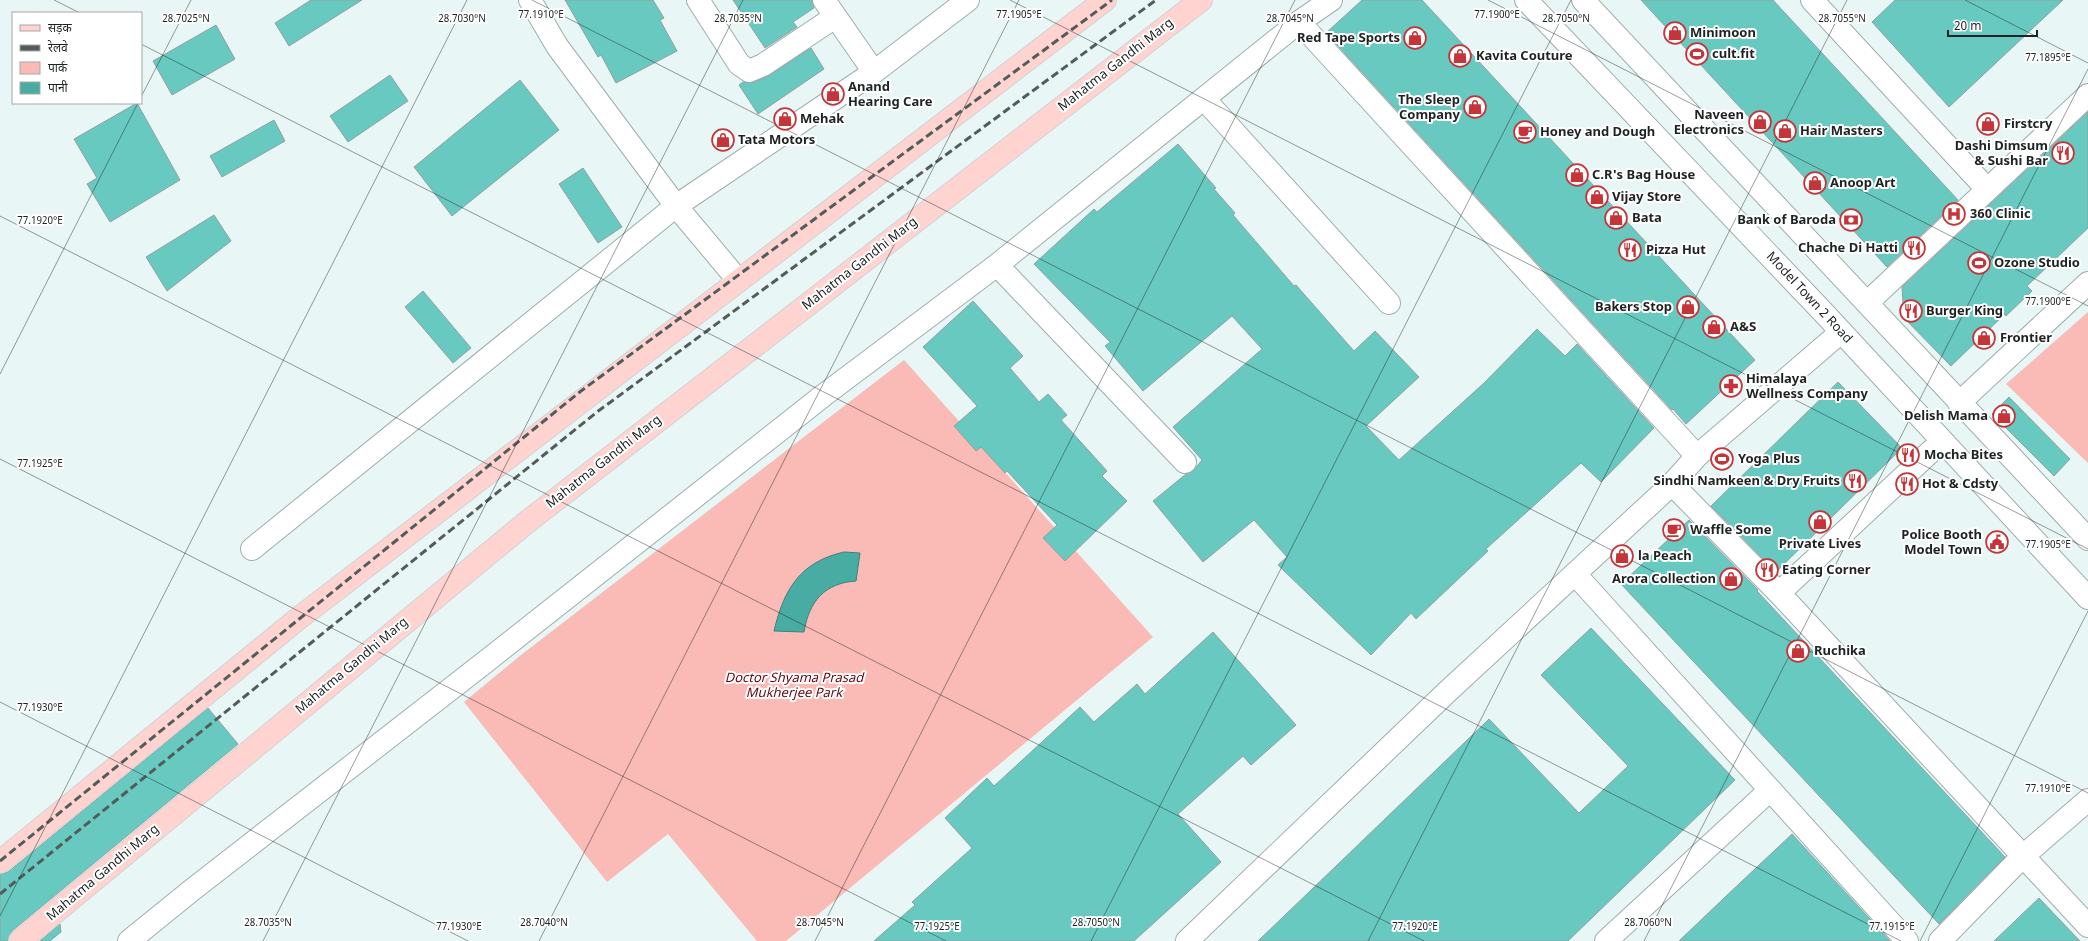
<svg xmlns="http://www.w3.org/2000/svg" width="2088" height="941" font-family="Georgia,'Noto Sans Devanagari',serif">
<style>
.green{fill:#fabab5}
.water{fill:#48aca3;stroke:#3b837d}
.building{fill:#67c9bf;stroke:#93a19f}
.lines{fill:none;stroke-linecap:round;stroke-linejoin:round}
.minor-casing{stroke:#9fadac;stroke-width:24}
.major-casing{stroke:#d2d3d3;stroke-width:24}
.minor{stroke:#fff;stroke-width:22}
.major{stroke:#fed3d0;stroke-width:22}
.rail{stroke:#535c5a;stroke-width:3;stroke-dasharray:8 4;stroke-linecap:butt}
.ticks{fill:none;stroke:#1e2423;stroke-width:1;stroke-opacity:0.45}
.labels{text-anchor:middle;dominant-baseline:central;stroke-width:4;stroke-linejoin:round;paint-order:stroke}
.poi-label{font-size:13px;font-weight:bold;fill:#1e2423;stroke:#fff;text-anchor:start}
.street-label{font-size:13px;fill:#1e2423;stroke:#fff}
.park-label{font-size:13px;font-style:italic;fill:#650811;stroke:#fff}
.ticks-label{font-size:10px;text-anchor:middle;fill:#1e2423;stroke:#fff;stroke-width:4;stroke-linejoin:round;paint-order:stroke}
</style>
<rect width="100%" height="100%" fill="#e8f7f5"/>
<!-- green -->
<path class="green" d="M2088 312V463L2006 384Z
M904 360 1153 637 786 941H757L668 834 607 882 464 702 521 655Z"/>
<!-- water -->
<path class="water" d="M844 552 860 553 856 581C825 583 809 601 804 632L774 631C784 589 800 562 844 552Z"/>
<!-- building -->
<path class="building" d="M311 0H362L289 46 275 23Z
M565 0H653L664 18 660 20 677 51 616 83 601 55 598 57Z
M733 0H812L814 8 793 22 797 27 765 48Z
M1362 0H1422L1755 360 1686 424 1673 409 1672 410 1326 33Z
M1641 0H1773L1958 200 1887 267Z
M1895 0H2063L1949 107 1872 22Z
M216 25 235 59 172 95 153 61Z
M811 48 824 69 758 114 739 85 743 82H754L768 76Z
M390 75 408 101 348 142 330 116Z
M520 80 559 130 452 216 414 167Z
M137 103 180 180 110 222 87 184 97 178 74 139Z
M2088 112V228L2027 286 2032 291 2006 316 2005 314 1951 366 1904 318 1902 287Z
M274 120 285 141 222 177 210 156Z
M1178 144 1216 188 1214 189 1235 213 1233 215 1294 286 1296 285 1354 351 1375 331 1419 377 1366 426 1399 460 1484 383 1537 329 1565 356 1577 344 1654 428 1601 482 1581 463 1486 549 1488 551 1416 619 1411 613 1371 655 1278 565 1287 557 1254 520 1203 562 1153 501 1186 474 1193 471 1202 460 1173 427 1262 349 1232 316 1143 391 1105 346 1110 342 1034 264 1094 209 1097 212Z
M583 168 622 227 598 243 559 184Z
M214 215 231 241 167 291 146 257Z
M423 291 471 348 453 363 405 307Z
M973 301 1023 356 1010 368 1039 402 1048 394 1067 415 1061 420 1107 471 1102 476 1127 501 1065 561 1043 538 1057 525 1007 471 1005 473 981 447 976 451 954 426 977 406 923 347Z
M1838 382 1902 448 1776 572 1711 506Z
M2009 397 2070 459 2054 476 1992 414Z
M1689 520 1758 590 1757 591 2005 857 1939 924 1621 584Z
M1591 628 1735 780 1568 941H1258L1489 719 1579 813 1628 766 1541 675Z
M1213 632 1296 725 1251 765 1243 756 1178 814 1221 862 1134 941H874L915 905 912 902 972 848 945 818 987 778 994 786 1080 707 1094 722 1137 684 1145 694Z
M208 708 238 744 12 931 8 941H0V874L8 872Z
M1792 834 1890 941H1679L1723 899Z
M2039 898 2080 941H1994Z
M60 924 61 932 50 941H40Z"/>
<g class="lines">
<!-- minor casing -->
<g class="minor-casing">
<path id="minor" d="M530 0 557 46 676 206 738 280
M698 0 739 64 749 71 763 65 835 17
M824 0 874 72
M1526 0 1823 312 2088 598
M1583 0C1752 179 1920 359 2088 539
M1812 0 1987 189
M1299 22 1697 456
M1205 100 1389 303
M997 265 1185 462
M1868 302 2088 95
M1959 403 2088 283
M1672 484 1779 593 2088 926
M252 549 676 206 874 72 968 0
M1575 574 1907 941
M1779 593 1942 441
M129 941 192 890 484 663 824 395 997 265 1299 22 1331 0
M1187 941 1447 692 1672 484 1697 456 1841 332
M1606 941 1770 790
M1940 941 2022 857 2088 800"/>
</g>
<!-- major casing -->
<g class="major-casing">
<path id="major" d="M0 862 299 618 1105 0
M20 941 527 522 1201 0"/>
</g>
<!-- minor -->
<use href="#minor" class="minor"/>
<!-- major -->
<use href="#major" class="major"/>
<!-- rail -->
<path class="rail" d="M0 861 581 391 1112 0
M0 894 597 412 1156 0"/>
</g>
<!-- ticks -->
<path class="ticks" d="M54 0 80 13M532 0 2088 793M1010 0 2088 549M1488 0 2088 306M1965 0 2088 63M141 44 1901 941M141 97 191 0M0 216 1424 941M0 374 138 103M0 459 946 941M0 702 468 941M0 916 467 0M263 941 743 0M539 941 1019 0M815 941 1295 0M1091 941 1571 0M1368 941 1847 0M1644 941 2088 69M1920 941 2088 611"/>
<!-- icons -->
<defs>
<g id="shop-ring" transform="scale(1.15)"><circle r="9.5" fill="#fff" stroke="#c43539" stroke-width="1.5"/><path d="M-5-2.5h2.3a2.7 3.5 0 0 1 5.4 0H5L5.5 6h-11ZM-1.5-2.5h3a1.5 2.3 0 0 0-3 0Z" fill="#c43539"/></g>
<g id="stadium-ring" transform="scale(1.15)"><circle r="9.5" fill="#fff" stroke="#c43539" stroke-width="1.5"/><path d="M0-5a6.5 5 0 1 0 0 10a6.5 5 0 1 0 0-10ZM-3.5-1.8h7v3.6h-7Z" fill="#c43539"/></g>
<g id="cafe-ring" transform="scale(1.15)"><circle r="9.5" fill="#fff" stroke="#c43539" stroke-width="1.5"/><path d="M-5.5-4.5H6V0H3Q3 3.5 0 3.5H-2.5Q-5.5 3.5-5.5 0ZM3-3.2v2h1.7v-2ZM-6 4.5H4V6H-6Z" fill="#c43539"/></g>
<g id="restaurant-ring" transform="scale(1.15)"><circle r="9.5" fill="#fff" stroke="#c43539" stroke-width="1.5"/><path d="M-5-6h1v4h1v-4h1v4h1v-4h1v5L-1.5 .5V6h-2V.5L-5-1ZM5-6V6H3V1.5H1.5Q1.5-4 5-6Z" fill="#c43539"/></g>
<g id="hospital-ring" transform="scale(1.15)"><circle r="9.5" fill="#fff" stroke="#c43539" stroke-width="1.5"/><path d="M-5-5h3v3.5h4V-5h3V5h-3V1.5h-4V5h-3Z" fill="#c43539"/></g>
<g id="bank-ring" transform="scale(1.15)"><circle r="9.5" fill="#fff" stroke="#c43539" stroke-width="1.5"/><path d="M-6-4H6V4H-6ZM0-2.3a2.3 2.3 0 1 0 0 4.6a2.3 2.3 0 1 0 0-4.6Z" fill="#c43539"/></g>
<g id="pharmacy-ring" transform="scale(1.15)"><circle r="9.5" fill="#fff" stroke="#c43539" stroke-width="1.5"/><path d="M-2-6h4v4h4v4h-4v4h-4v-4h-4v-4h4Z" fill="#c43539"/></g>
<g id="civic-ring" transform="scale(1.15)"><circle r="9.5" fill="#fff" stroke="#c43539" stroke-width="1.5"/><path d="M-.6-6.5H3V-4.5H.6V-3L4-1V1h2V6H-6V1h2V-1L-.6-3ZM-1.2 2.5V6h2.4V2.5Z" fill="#c43539"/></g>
</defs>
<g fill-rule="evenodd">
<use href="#shop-ring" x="1675" y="33"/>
<use href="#shop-ring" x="1415" y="38"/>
<use href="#stadium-ring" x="1697" y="54"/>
<use href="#shop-ring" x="1460" y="56"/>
<use href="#shop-ring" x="833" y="94"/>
<use href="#shop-ring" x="1475" y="107"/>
<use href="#shop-ring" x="785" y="119"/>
<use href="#shop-ring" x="1760" y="122"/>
<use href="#shop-ring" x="1988" y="124"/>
<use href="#shop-ring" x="1785" y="131"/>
<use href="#cafe-ring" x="1525" y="132"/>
<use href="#shop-ring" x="723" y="140"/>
<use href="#restaurant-ring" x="2063" y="153"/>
<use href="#shop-ring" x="1577" y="175"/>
<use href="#shop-ring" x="1815" y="183"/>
<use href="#shop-ring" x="1597" y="197"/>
<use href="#hospital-ring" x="1954" y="214"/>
<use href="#shop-ring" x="1616" y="218"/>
<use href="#bank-ring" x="1851" y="220"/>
<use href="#restaurant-ring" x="1914" y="248"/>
<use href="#restaurant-ring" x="1630" y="250"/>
<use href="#stadium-ring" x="1979" y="263"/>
<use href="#shop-ring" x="1688" y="307"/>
<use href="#restaurant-ring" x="1911" y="311"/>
<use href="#shop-ring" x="1714" y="327"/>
<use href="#shop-ring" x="1984" y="338"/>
<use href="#pharmacy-ring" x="1731" y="386"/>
<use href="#shop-ring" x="2004" y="416"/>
<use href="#restaurant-ring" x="1908" y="455"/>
<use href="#stadium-ring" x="1722" y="459"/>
<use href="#restaurant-ring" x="1855" y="481"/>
<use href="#restaurant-ring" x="1907" y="484"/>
<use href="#shop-ring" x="1820" y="522"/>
<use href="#cafe-ring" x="1674" y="530"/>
<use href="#civic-ring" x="1997" y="542"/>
<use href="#shop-ring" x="1622" y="556"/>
<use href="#restaurant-ring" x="1767" y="570"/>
<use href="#shop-ring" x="1731" y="579"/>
<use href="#shop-ring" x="1798" y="651"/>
</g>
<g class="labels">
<!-- poi labels -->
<g class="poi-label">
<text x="1690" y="33">Minimoon</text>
<text x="1400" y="38" text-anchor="end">Red Tape Sports</text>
<text x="1712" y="54">cult.fit</text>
<text x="1476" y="56">Kavita Couture</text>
<text x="848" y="87">Anand<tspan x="848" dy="15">Hearing Care</tspan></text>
<text x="1460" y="100" text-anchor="end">The Sleep<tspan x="1460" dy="15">Company</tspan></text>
<text x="1744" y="115" text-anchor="end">Naveen<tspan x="1744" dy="15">Electronics</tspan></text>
<text x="800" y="119">Mehak</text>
<text x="2004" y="124">Firstcry</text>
<text x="1800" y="131">Hair Masters</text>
<text x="1540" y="132">Honey and Dough</text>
<text x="738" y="140">Tata Motors</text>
<text x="2048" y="146" text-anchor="end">Dashi Dimsum<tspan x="2048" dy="15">&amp; Sushi Bar</tspan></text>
<text x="1592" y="175">C.R's Bag House</text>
<text x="1830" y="183">Anoop Art</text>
<text x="1612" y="197">Vijay Store</text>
<text x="1970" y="214">360 Clinic</text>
<text x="1632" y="218">Bata</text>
<text x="1836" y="220" text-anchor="end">Bank of Baroda</text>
<text x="1898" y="248" text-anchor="end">Chache Di Hatti</text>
<text x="1646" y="250">Pizza Hut</text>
<text x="1994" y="263">Ozone Studio</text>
<text x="1672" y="307" text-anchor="end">Bakers Stop</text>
<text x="1926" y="311">Burger King</text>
<text x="1730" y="327">A&amp;S</text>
<text x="2000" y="338">Frontier</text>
<text x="1746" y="379">Himalaya<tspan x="1746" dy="15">Wellness Company</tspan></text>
<text x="1988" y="416" text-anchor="end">Delish Mama</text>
<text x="1924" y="455">Mocha Bites</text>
<text x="1738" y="459">Yoga Plus</text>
<text x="1840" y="481" text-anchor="end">Sindhi Namkeen &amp; Dry Fruits</text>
<text x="1922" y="484">Hot &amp; Cdsty</text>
<text x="1690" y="530">Waffle Some</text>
<text x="1982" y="535" text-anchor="end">Police Booth<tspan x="1982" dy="15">Model Town</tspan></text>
<text x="1820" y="544" text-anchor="middle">Private Lives</text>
<text x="1638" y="556">la Peach</text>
<text x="1782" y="570">Eating Corner</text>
<text x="1716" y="579" text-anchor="end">Arora Collection</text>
<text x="1814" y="651">Ruchika</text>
</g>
<!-- street labels -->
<g class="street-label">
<text transform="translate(1116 65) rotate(-38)">Mahatma Gandhi Marg</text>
<text transform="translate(860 264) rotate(-38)">Mahatma Gandhi Marg</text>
<text transform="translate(1809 298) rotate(47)">Model Town 2 Road</text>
<text transform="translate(604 462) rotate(-38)">Mahatma Gandhi Marg</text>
<text transform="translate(352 666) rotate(-40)">Mahatma Gandhi Marg</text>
<text transform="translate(103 873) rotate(-40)">Mahatma Gandhi Marg</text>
</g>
<!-- park labels -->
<g class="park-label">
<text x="794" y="678">Doctor Shyama Prasad<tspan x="794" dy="15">Mukherjee Park</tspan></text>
</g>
</g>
<g class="ticks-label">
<text x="541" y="18">77.1910°E</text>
<text x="1019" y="18">77.1905°E</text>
<text x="1497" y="18">77.1900°E</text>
<text x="186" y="22">28.7025°N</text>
<text x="462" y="22">28.7030°N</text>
<text x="738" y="22">28.7035°N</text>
<text x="1290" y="22">28.7045°N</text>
<text x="1566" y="22">28.7050°N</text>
<text x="1842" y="22">28.7055°N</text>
<text x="2048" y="61">77.1895°E</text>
<text x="40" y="224">77.1920°E</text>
<text x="2048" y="305">77.1900°E</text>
<text x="40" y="467">77.1925°E</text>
<text x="2048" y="548">77.1905°E</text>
<text x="40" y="711">77.1930°E</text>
<text x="2048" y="792">77.1910°E</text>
<text x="268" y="926">28.7035°N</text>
<text x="544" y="926">28.7040°N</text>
<text x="820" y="926">28.7045°N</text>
<text x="1096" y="926">28.7050°N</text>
<text x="1648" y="926">28.7060°N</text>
<text x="1415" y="930">77.1920°E</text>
<text x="1892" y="930">77.1915°E</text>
<text x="459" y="930">77.1930°E</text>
<text x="937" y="930">77.1925°E</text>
</g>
<!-- legend -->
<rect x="12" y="12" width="130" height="92" fill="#ffffff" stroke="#a5a7a7"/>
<rect x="20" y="25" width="20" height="6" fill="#fed3d0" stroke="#a5a7a7"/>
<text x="48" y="32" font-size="12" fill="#1e2423">सड़क</text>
<rect x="20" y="45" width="20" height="6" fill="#535c5a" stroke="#a5a7a7"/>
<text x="48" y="52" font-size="12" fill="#1e2423">रेलवे</text>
<rect x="20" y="62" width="20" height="12" fill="#fabab5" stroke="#a5a7a7"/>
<text x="48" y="72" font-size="12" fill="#1e2423">पार्क</text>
<rect x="20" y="82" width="20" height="12" fill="#48aca3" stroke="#a5a7a7"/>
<text x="48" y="92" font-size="12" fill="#1e2423">पानी</text>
<!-- scale -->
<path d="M1948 30v6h89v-6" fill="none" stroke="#1e2423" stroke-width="2"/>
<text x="1954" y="30" font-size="12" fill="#1e2423" stroke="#ffffff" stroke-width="3" paint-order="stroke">20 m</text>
</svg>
